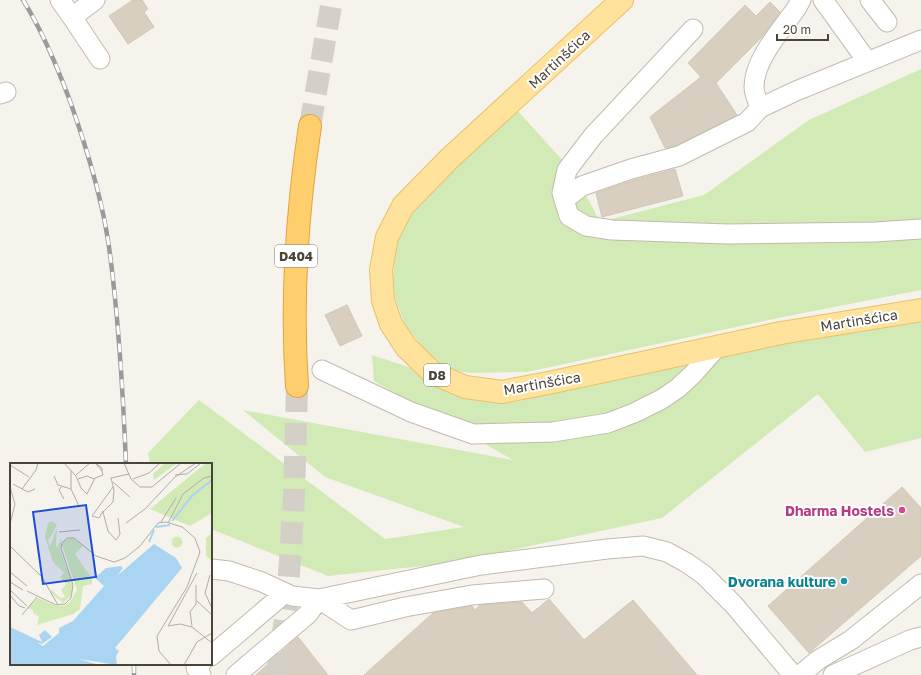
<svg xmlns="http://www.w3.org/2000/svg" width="921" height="675" font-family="'Golos Text',sans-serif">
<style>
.green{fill:#d2eab5}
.building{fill:#d8cfc1;stroke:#d3c7b4}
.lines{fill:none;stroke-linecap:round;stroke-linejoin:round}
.highway-tunnel{stroke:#d4d0c8;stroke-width:22;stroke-dasharray:22 11;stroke-linecap:butt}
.minor-casing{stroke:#c2bbae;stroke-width:21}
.major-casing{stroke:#e6c16a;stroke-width:24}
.highway-casing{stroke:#e0a43c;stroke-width:24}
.minor{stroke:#fff;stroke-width:19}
.major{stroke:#ffe39c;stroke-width:22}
.highway{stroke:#ffcf6e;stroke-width:22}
.rail-casing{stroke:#9a9a9a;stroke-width:4.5}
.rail{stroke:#fff;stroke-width:3;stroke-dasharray:9;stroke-linecap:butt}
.hotel-dot{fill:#d1479c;stroke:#fff;stroke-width:1.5}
.culture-dot{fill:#0f9aa8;stroke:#fff;stroke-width:1.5}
.labels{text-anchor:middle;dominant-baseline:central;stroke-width:4;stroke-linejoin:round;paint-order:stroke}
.shield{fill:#fff;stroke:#817c74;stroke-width:1}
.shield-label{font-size:13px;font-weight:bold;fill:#4b4439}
.street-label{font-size:14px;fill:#4b4439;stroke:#fff}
.hotel-label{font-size:14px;font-weight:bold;fill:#b23c85;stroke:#fff;text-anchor:end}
.culture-label{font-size:14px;font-weight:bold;fill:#0d838f;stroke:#fff;text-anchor:end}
.inset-river{fill:none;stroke:#a9d4f2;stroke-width:2}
.inset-road{fill:none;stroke:#b2ada4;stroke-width:1}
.view{fill:#1d4ed8;fill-opacity:0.15;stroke:#1d4ed8;stroke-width:2}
.inset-edge{fill:none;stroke:#4b4439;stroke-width:2}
</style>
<rect width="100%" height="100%" fill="#f6f3ec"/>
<!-- green -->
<path class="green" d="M921 69V290L783 317 527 372 469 373 447 369 423 348 405 325 392 290 397 229 515 108 575 174 600 222 704 195 809 120Z
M921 321V438L865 452 818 394 662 518 451 563 328 576 211 529V464H150L148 453 199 400 385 539 464 527 325 477 243 410 513 460 374 381 372 355 514 402 720 356 849 331Z"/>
<!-- building -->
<path class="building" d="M133 0H142L148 9 144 12 154 27 128 44 109 16Z
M770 2 780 12 761 38 716 83 737 115 675 146 665 148 650 117 701 77 688 63 745 5 756 16Z
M675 169 683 196 602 217 596 193 634 180Z
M347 305 362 336 340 346 325 315Z
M902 487 921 508V556L809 653 768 606Z
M549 599 584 640 633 600 697 675H364L433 613 472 606 475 610 480 605 522 602 532 613Z
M298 637 328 675H256L291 643Z"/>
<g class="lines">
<!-- highway-tunnel -->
<path class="highway-tunnel" d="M310 126 332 0
M277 675 287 605 294 498 297 386"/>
<!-- minor casing -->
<g class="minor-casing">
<path id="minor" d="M60 0 72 17
M95 0 72 17 100 59
M823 0 867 61
M870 0 887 22
M693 29 593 136 567 170 562 193 569 216 586 226 612 230 728 234 875 232 921 229
M0 94 6 92
M760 108C758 101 754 94 754 87 754 60 781 30 796 9L801 0
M564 200 582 186 631 169 679 156 747 122 760 108 796 91 921 40
M322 370 411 412 473 434 553 432 608 423 634 413 662 399 678 388 693 374 717 347
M211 569 229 571 262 582 292 596 319 599 481 565 607 549 643 546 667 552 687 563 704 575 734 605 793 675
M211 656 285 593
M201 664 196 668 201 675
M236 675 308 614 319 599 351 620 405 607 472 595 544 589
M800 675 818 660 851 640 921 584
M833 675 910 640 921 637"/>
</g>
<!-- major casing -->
<g class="major-casing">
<path id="major" d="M622 0 450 158 403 206 387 237 381 270 383 301 391 324 406 347 433 373 465 387 502 392 553 382 781 333 921 310"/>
</g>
<!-- highway casing -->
<g class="highway-casing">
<path id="highway" d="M297 386C291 299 297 212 310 126"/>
</g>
<!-- minor -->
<use href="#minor" class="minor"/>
<!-- major -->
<use href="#major" class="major"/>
<!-- highway -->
<use href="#highway" class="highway"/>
<!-- rail casing -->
<g class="rail-casing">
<path id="rail" d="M23 0C43 32 57 66 70 101 87 149 102 197 109 247 119 319 123 392 126 464
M134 664V675"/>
</g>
<!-- rail -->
<use href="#rail" class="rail"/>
</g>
<!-- markers -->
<circle class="hotel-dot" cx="902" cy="510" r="4"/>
<circle class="culture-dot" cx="844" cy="581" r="4"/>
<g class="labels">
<!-- shield labels -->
<g class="shield">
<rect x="275" y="245" width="42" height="22" rx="3"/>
<rect x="424" y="364" width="26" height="22" rx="3"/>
</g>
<g class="shield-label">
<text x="296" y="256">D404</text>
<text x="437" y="375">D8</text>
</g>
<!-- street labels -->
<g class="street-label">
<text transform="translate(559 59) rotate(-43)">Martinšćica</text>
<text transform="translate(859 320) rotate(-9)">Martinšćica</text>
<text transform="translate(542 383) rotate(-10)">Martinšćica</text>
</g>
<!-- hotel labels -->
<g class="hotel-label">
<text x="894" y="510">Dharma Hostels</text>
</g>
<!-- culture labels -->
<g class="culture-label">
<text x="836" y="581">Dvorana kulture</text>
</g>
</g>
<!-- overview -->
<g transform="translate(10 463)">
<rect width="202" height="202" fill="#f6f3ec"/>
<path d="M155 0H167L144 17 143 11ZM196 0H202V50L180 63 140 46ZM42 58 47 62 38 78 40 83 47 65 46 85 52 75 50 86 63 123 62 132 53 140 41 130V126L50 135 55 134 51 127 56 121 50 114 54 110 43 99 35 74 38 60ZM202 70V99L196 92V75ZM161.5 79a5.5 5.5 0 1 1 11 0a5.5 5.5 0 1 1-11 0ZM63 75 73 83 65 91 82 116V121L73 123 70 146 63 151 27 162 29 154 23 150V147L17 145 28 135 46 143H54L60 139 67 127 52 82 55 77Z" fill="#d2eab5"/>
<path d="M144 81 166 95 172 105 105 185 109 188 106 193 107 202 69 196 89 202H0V164L32 179 29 172 35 167 42 174 32 181 27 180 33 183 49 170V165L63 158 94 123 86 116V114L96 105 111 103 113 105 107 113Z" fill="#a9d4f2"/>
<path class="inset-river" d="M162 58 182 33 202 17M146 64 160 62M139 79 144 67"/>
<path class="inset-road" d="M54 0 66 13 71 25 77 31 85 15 93 12 92 8M85 0 92 5V8L86 1M114 0 121 16M0 2 19 14M61 8V26L69 43M66 12 80 0M165 12 177 11 191 0M44 13 48 22 61 26M68 16 77 13 84 16M121 16 130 24H142L171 0M123 16 139 10 150 0M103 19 120 34M3 21 18 29 25 26M51 24 49 27 54 36M12 26 26 7 28 0M93 48 89 55 82 53 103 24M108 55 110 71 106 77 98 68 93 49 103 39 104 27 101 15 119 11M151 59 166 35M116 60 135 46 165 14 186 0M158 60 173 31 194 15 202 13M0 61 5 41 0 24M49 69 70 67M0 83 32 114 48 142M0 109 17 123M187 110 158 163 170 161 182 164 202 180M200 112 195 130 202 145M0 119 13 127M0 127 17 143M17 128 46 142 55 141 61 135 63 122 51 85 52 80 57 75H64L86 93 104 99 115 95 130 83 148 60 156 59 172 64 185 75 190 89 177 124 147 173 149 188 161 202M0 132 9 143 15 145M187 138 202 152M12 152 27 134M182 163 180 149 186 141V122M174 202 187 179 202 170"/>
<path class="view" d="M76 42 86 114 33 121 23 49Z"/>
<rect width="202" height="202" class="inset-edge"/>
</g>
<!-- scale -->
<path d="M777 34v6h51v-6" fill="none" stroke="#4b4439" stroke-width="2"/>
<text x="783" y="34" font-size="12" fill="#4b4439" stroke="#ffffff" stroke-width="3" paint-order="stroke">20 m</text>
</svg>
